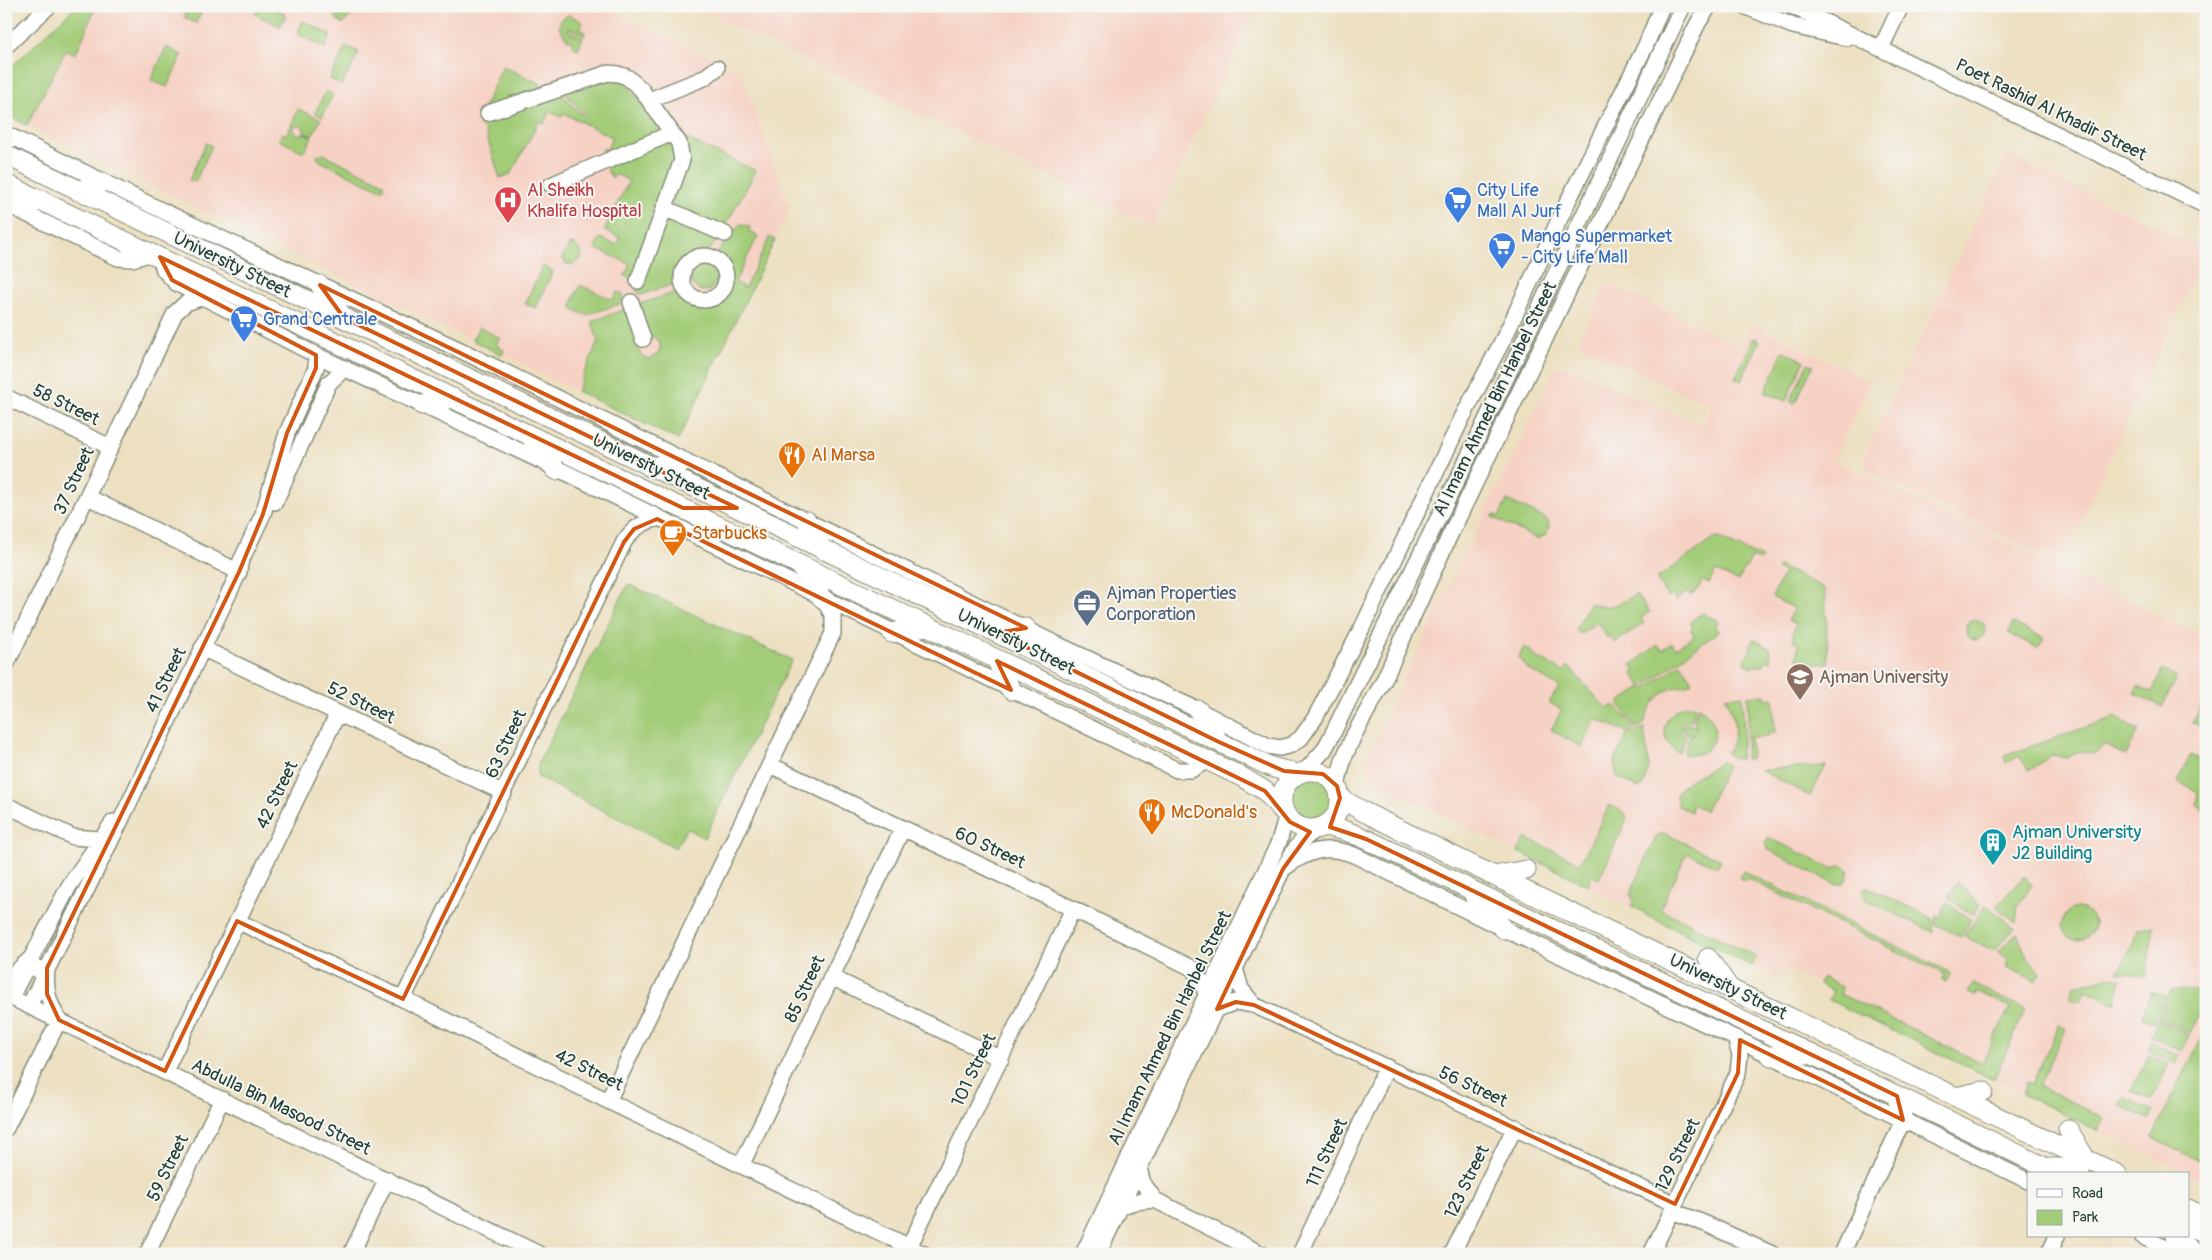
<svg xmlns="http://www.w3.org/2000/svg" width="2212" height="1260" font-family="Pangolin,sans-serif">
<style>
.built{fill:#f6d2c4}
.green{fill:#a3cc78;stroke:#618456}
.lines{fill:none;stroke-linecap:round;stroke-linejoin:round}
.minor-casing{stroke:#868e7a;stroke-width:18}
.major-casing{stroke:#868e7a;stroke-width:21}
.minor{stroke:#fff;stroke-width:15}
.major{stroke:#fff;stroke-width:19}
.marked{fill:none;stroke:#d45610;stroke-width:4;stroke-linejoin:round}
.labels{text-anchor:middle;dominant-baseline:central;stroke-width:4;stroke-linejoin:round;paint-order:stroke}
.street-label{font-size:18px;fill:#1f3d34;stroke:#f6f6f2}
.health-label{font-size:18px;fill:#be3a42;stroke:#f6f6f2;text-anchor:start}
.shop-label{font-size:18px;fill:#366cbe;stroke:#f6f6f2;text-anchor:start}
.food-label{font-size:18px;fill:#c56008;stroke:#f6f6f2;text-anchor:start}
.service-label{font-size:18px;fill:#4e5e75;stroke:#f6f6f2;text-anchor:start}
.education-label{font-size:18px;fill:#785e54;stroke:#f6f6f2;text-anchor:start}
.culture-label{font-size:18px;fill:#0d838f;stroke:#f6f6f2;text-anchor:start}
</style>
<rect width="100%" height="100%" fill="#f6f6f2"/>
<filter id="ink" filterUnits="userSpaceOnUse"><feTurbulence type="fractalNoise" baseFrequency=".02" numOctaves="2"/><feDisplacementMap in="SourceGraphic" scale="10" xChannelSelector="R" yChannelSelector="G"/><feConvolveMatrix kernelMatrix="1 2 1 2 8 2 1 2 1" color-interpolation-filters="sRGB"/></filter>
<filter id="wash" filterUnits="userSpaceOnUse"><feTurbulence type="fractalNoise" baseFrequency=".0096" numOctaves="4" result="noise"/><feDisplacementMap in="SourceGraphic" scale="20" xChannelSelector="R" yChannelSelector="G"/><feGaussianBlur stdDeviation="1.12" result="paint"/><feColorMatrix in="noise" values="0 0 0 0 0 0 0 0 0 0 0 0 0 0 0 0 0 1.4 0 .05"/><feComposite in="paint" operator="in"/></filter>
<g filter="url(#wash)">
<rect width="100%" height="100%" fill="#ede0c1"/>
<!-- built -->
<path class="built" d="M76 6H602L741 73 790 209 737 314 678 440 6 115V72Z
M693 6H1257L1152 226Z
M2007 155 2206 251 2064 557 2053 561 1867 471 1863 459Z
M1607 283 1742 347 1752 324 1871 382 1834 460 2206 638V1183L1829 1000 1833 991 1819 984 1783 967 1777 978 1380 785 1370 777 1366 767V758L1555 369 1566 366 1702 426 1711 406 1577 344Z"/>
<!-- green -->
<path class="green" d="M76 6H96L76 54 66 50 27 125 6 115V72Z
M189 6H204L196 23 184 17Z
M259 6H271L284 13 285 17 280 26 255 14Z
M332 6H343L351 15 343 24 335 18 339 10Z
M569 15 583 22 580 29 585 32 584 36 569 28 567 30 583 38 578 49 572 46 573 43 567 39 559 27 561 19Z
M303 21 331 35 325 48 297 34Z
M346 46 359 52 342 85 330 79Z
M166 47 182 55 167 87 151 80Z
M503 66 543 85 545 92 481 113Z
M619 76 666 129 609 158 602 152 603 148 607 150 612 137 563 113 561 117 550 112 544 123 539 121 511 174 500 178 485 131 477 121 479 117 488 115 489 123 488 115 558 92 586 118 587 116 562 91Z
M326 91 333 95 322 117 315 113Z
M298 109 321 119 312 136 304 132V128L300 125 294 127 291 125Z
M290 127 294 129 297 135 303 133 312 137 304 152 279 140 283 133 286 135Z
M683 137 756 171 723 230 671 208Z
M666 138 679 147 636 281 625 276 630 264 595 248 600 238 616 245 619 242V237L604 230 629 181 616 174 613 178 610 176 611 174 607 172 608 163Z
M206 143 212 146 195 182 189 180Z
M319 154H323L384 183V188L381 190 320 161 317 157Z
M664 215 719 238 706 255C690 256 680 265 680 282L641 295 636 291Z
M742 224 750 227 749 232 758 236 735 282 745 288 770 237 775 240 678 440 577 391 598 341 592 321 631 307 642 340 638 346 641 355 648 359C657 356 661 352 660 342L652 336 645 338 634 306 682 290C707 323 749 278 714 257L739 225Z
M570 244 576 245 581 251V259L574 264H566L562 258Z
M691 278a13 13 0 1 1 26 0a13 13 0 1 1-26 0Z
M543 266 553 271 536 308 525 304Z
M580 285 613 300 617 292 622 294 623 300 620 304 586 315 574 310 571 305Z
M479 327 500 338 496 345 504 350 502 355 472 340Z
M1754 338 1760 341 1741 381 1735 378Z
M1783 351 1804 361 1786 401 1765 392Z
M1808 363 1813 366 1795 403 1790 401Z
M1507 500 1543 517 1548 521 1549 527 1546 535 1537 539 1492 517 1494 514 1499 517Z
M1716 537 1762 558 1760 561 1752 558 1738 581 1716 571 1709 583 1702 581 1699 588 1690 595 1687 592 1676 600 1672 595 1668 597 1656 579Z
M1779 566 1820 586 1825 590 1828 663 1805 665 1804 659H1797L1798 643 1794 642 1793 632 1796 624 1788 620 1794 608 1772 597 1784 573 1777 569Z
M628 584 792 660 704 838 687 828 676 848 538 777V764Z
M1636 594 1650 612 1641 618 1644 623 1615 643 1610 636 1607 638 1597 622 1580 634 1576 630 1589 603C1608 611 1620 604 1636 594Z
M1702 613 1718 621 1715 628 1719 631 1642 688 1644 690 1681 663 1692 682C1688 686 1683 685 1677 687 1659 691 1648 707 1644 724L1637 728 1618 703 1642 687 1633 674 1635 671 1631 665 1658 645 1662 650 1672 643 1676 648 1694 636 1691 630 1693 628 1690 622Z
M1966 630a10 10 0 1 1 20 0a10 10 0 1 1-20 0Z
M2013 623 2044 638 2038 648 2008 633Z
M1753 639 1770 648 1771 661H1764V665L1751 667 1750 664 1746 665 1744 659 1749 653Z
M1524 647 1530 650 1534 656 1564 672 1568 666 1606 708 1615 705 1635 728 1628 732 1595 719 1582 747 1551 730 1562 709 1549 703 1559 687 1528 669 1519 657Z
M2162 670 2177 677 2162 707 2134 693 2138 686 2152 692Z
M1766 695V699L1773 698 1775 733 1767 734V737L1750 738 1751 760 1745 759 1748 724V696Z
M2206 695V729L2193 723Z
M1732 696H1742L1744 730 1740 759H1734L1726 753C1740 736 1735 716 1725 697Z
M1684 706H1696L1692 720C1682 721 1679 730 1686 737L1679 753C1657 739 1661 716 1684 706Z
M1698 707C1728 722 1714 762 1683 754L1689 737 1695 734H1686L1684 726 1691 723 1697 729 1694 721Z
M2115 717 2139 730 2126 755 2105 745 2094 754 2078 751 2068 758 2052 755 2029 771 2019 756 2006 763 2004 756Z
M1644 728 1649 767 1643 786 1638 788 1617 777 1614 762 1627 734Z
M2190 755 2206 762V813L2196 804 2198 792 2178 781Z
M1720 761 1728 765 1705 811 1691 803V812L1678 806 1676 796C1682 777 1709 775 1720 761Z
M1826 766 1810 796 1760 770Z
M1286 800a25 25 0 1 1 50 0a25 25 0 1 1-50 0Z
M1610 805 1625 813 1627 819 1599 879 1592 876 1588 885 1518 852 1526 838 1580 863Z
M1659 834H1666L1721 860 1717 867 1687 853 1660 909 1757 957 1752 966 1644 914V912L1631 906 1634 901 1630 894 1656 837Z
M1768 837 1833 869 1841 865 1849 870 1847 878 1844 884H1835L1767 849 1765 843Z
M1743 871 1951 973 1946 982 1942 979 1944 974 1746 878 1744 881 1739 878Z
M2024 876 2032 885 2018 905 2016 922 1996 907Z
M1958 882 1980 905 1973 915 1948 898Z
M1868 887 1933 919V932L1865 899 1862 891Z
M1947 902 1971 920 1961 937 1935 924 1936 915 1940 917Z
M1986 905 2015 928 1994 951 1964 936Z
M2062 924a16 16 0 1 1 32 0a16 16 0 1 1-32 0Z
M2154 926 2146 976 2117 972 2132 947 2137 928Z
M2017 933 2027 957 2039 971V976L2035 981 2007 967V959L1998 952Z
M2108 976 2121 980 2115 1004 2086 990 2081 1000H2075L2070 996 2074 985 2098 981Z
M1822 977 1842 987 1840 994 1982 1063 2010 1007 1978 992 1975 996 1968 993 1973 984 2025 1009 1994 1080 1829 1000 1833 991 1819 984Z
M2171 990 2201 991 2206 993V1001L2190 1033 2159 1018Z
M2151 992 2166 996 2154 1023 2142 1017Z
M2158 1020 2189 1035 2181 1051 2150 1036Z
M2059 1025 2066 1029 2039 1086 2104 1118 2098 1131 2022 1094 2027 1082 2032 1084Z
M2206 1029V1164L2152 1138Z
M2151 1042 2179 1056 2176 1064 2148 1050Z
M2149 1055 2169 1064 2151 1100 2131 1091Z
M2124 1097 2153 1112 2149 1120 2120 1105Z"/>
</g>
<g filter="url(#ink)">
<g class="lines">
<!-- minor casing -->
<g class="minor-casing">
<path id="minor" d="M1744 6 1793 26 1846 38
M1792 6 2206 206
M6 46 49 6
M1881 48 1901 6
M649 100 704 78 717 68
M488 113 608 73 618 74 627 77 641 89 679 143 682 160 638 281
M6 134 165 212 458 349 1052 642 1198 710 1268 746 1280 748 1291 745 1301 738 1315 718 1362 628 1462 418 1506 334 1568 201 1646 45 1662 6
M551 185 672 133
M8 205 118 258 132 259 152 253
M664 208 725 234
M682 278a22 22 0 1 1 44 0a22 22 0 1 1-44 0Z
M160 257 164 270 176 283 316 355 571 475 1177 770H1191L1206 761
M631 302 643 339
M6 397 110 447
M88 497 239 572
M275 502 329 383 345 368
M202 648 504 793
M6 665 175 313 186 303 203 297
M770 765 1073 909 1192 968 1201 981 1207 995
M1305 771 1324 750 1331 737 1479 435 1683 6
M1337 786 1343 760 1354 735 1383 682 1449 537 1698 23 1709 6
M6 805 73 837 100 839
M1283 869C1306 851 1326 844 1354 855L1504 929 1735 1038 2028 1181
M237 921 403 999 608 1101 924 1254
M1235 968 1241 989 1254 1005
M831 977 1001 1059
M6 978 17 971 30 959 35 969 47 968C45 989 48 1002 59 1020L6 1128
M6 995 539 1254
M11 997 69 886 113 822
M403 999 624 542C632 529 642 522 657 519
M29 1006 121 820 239 572 240 563 263 514 287 433 316 368V355
M1217 1009 1236 1002 1254 1005 1675 1204
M165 1071 338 713
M608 1101 833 633V616L824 600
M741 1166 903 828
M1139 1169 1143 1183 1155 1200 1262 1254
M1120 1207 1134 1202 1155 1200
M1672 1211 1706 1224 1772 1254
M2142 1236 2176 1254
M909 1247 1073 909
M147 1254 222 1099
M351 1254 387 1179
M1083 1254 1254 895 1279 842 1286 817
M1098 1254 1283 869 1297 846 1315 829
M1300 1254 1387 1067
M1452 1254 1515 1127
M1651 1254 1738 1073 1740 1055 1735 1038
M1842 1254 1903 1120
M2049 1254 2057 1236"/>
</g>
<!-- major casing -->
<g class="major-casing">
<path id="major" d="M6 155 997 633 1219 742 1271 767 1297 774
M6 184 1242 777 1265 791 1283 811
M78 191 102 182
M11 207 42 200
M320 285 343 317
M422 405 453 398
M532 439 556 470
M650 467 684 462
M807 521 823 550
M801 567 822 598
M892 633 926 626
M997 633 1026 628
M997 661 1011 690
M1198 710 1217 739
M1282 800a29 29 0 1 1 58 0a29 29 0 1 1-58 0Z
M1340 798 1366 813 1494 876 2117 1174
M1325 826 1346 831 1366 839 2059 1174
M1494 876 1526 870
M1474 896 1504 929
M1708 958 1728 986
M1771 1056 1807 1054
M1897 1096 1903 1120
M1956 1097 1983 1091
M2068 1129 2085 1158
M2048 1168H2061L2080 1174
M2188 1209 2206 1218
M2188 1225 2206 1233
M2175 1236 2197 1254"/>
</g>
<!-- minor -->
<use href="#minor" class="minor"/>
<!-- major -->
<use href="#major" class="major"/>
</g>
</g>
<!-- marked area -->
<path class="marked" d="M160 257 683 508H737L344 318 320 285 1026 628 997 633 1219 742 1284 771 1323 774 1337 786 1340 798 1330 827 1366 839 1897 1096 1903 1120 1740 1040 1738 1073 1675 1204 1254 1005 1236 1002 1217 1009 1283 869 1310 832 1290 822 1265 791 997 661 1011 690 657 519 634 529 624 542 403 999 237 921 165 1071 59 1020 47 994V968L239 572 263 514 287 433 316 368V355L172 280Z"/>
<!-- icons -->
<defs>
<g id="hospital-pin" transform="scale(1.4375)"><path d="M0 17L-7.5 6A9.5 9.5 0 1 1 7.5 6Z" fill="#e0444e" stroke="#f6f6f2"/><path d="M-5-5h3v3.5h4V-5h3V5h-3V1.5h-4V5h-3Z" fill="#fff"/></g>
<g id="supermarket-pin" transform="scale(1.4375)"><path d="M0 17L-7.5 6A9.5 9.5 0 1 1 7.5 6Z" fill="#3f7fe0" stroke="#f6f6f2"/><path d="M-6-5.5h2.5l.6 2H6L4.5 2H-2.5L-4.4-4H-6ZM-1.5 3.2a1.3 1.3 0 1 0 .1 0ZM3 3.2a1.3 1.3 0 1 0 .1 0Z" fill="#fff"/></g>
<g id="restaurant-pin" transform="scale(1.4375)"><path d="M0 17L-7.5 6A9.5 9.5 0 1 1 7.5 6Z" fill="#e8710a" stroke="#f6f6f2"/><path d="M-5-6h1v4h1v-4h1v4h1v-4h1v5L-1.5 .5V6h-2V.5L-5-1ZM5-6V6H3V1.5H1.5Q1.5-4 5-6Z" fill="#fff"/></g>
<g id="cafe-pin" transform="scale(1.4375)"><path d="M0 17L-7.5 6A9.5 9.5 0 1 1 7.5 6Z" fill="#e8710a" stroke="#f6f6f2"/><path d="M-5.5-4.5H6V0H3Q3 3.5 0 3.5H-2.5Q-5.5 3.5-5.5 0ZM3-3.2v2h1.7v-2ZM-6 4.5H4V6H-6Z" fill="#fff"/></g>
<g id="office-pin" transform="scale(1.4375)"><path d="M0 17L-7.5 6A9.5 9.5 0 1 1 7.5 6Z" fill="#5c6f8a" stroke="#f6f6f2"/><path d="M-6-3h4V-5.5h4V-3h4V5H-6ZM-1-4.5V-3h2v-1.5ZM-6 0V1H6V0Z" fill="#fff"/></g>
<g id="university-pin" transform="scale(1.4375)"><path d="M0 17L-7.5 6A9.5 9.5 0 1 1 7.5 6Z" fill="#8d6e63" stroke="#f6f6f2"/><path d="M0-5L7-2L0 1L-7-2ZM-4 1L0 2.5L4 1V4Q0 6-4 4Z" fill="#fff"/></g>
<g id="building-pin" transform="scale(1.4375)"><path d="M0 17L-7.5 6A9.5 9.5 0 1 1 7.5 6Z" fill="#0f9aa8" stroke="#f6f6f2"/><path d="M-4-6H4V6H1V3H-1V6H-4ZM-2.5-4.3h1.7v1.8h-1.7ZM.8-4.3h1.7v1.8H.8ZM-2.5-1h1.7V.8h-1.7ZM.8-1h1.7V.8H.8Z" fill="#fff"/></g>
</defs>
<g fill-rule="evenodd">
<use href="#hospital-pin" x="508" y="200"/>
<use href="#supermarket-pin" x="1458" y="200"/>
<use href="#supermarket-pin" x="1502" y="246"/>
<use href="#supermarket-pin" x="244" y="319"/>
<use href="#restaurant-pin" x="792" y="455"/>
<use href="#cafe-pin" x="673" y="533"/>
<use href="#office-pin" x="1087" y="603"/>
<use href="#university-pin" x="1800" y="677"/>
<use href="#restaurant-pin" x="1152" y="812"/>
<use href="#building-pin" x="1993" y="842"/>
</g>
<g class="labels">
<!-- street labels -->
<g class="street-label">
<text transform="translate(2051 110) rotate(26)">Poet Rashid Al Khadir Street</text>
<text transform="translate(232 265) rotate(26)">University Street</text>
<text transform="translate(1495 399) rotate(-64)">Al Imam Ahmed Bin Hanbel Street</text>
<text transform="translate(66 405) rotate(26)">58 Street</text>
<text transform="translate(651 467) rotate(26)">University Street</text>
<text transform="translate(74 481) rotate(-65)">37 Street</text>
<text transform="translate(1016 642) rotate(26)">University Street</text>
<text transform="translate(166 680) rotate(-64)">41 Street</text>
<text transform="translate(361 703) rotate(26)">52 Street</text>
<text transform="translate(506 744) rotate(-65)">63 Street</text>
<text transform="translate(277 795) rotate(-64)">42 Street</text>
<text transform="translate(990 848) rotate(25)">60 Street</text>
<text transform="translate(1728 987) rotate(26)">University Street</text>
<text transform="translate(805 989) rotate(-65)">85 Street</text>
<text transform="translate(1170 1028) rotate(-64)">Al Imam Ahmed Bin Hanbel Street</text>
<text transform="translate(589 1070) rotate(26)">42 Street</text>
<text transform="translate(974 1070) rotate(-64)">101 Street</text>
<text transform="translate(1473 1087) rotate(25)">56 Street</text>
<text transform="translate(281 1107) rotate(26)">Abdulla Bin Masood Street</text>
<text transform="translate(1327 1153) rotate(-65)">111 Street</text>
<text transform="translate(1678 1155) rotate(-64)">129 Street</text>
<text transform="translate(168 1168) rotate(-64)">59 Street</text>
<text transform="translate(1467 1182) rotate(-64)">123 Street</text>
</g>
<!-- health labels -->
<g class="health-label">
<text x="527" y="190">Al Sheikh<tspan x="527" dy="21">Khalifa Hospital</tspan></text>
</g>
<!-- shop labels -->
<g class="shop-label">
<text x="1477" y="190">City Life<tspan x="1477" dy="21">Mall Al Jurf</tspan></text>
<text x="1521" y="236">Mango Supermarket<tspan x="1521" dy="21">- City Life Mall</tspan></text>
<text x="263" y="319">Grand Centrale</text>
</g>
<!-- food labels -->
<g class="food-label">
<text x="811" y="455">Al Marsa</text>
<text x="692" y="533">Starbucks</text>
<text x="1171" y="812">McDonald's</text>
</g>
<!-- service labels -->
<g class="service-label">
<text x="1106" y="593">Ajman Properties<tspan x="1106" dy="21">Corporation</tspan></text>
</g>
<!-- education labels -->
<g class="education-label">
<text x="1819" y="677">Ajman University</text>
</g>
<!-- culture labels -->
<g class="culture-label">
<text x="2012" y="832">Ajman University<tspan x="2012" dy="21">J2 Building</tspan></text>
</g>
</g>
<!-- margin -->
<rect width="2212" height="1260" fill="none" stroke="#f6f6f2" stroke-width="25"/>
<!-- legend -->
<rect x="2027" y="1172" width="162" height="65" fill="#f6f6f2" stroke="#a0aca6"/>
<rect x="2037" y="1189" width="25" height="8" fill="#ffffff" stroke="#a0aca6"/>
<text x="2072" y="1198" font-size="15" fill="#1f3d34">Road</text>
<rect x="2037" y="1210" width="25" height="15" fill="#a3cc78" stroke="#a0aca6"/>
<text x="2072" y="1222" font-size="15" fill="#1f3d34">Park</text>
</svg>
